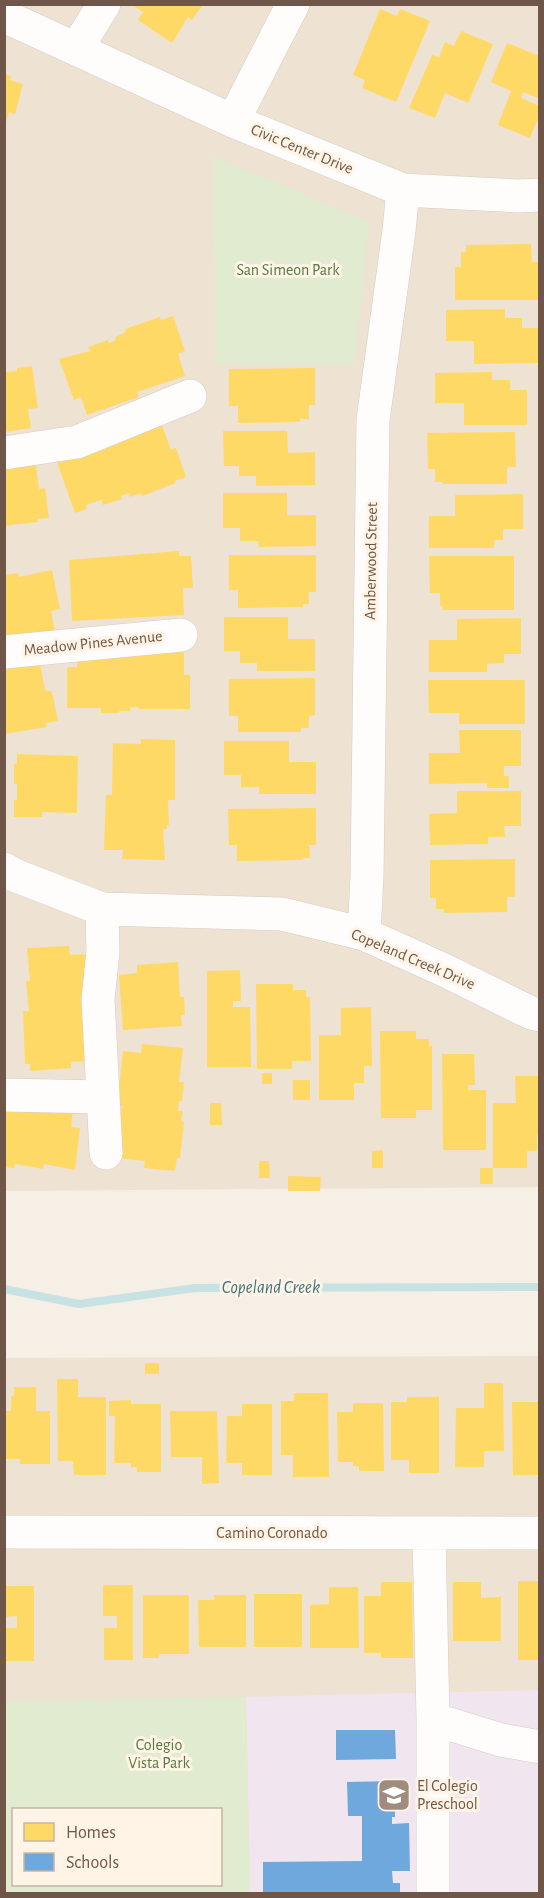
<svg xmlns="http://www.w3.org/2000/svg" width="544" height="1898" font-family="'Alegreya Sans',sans-serif">
<style>
.residential{fill:#eee2d2;fill-rule:evenodd}
.education{fill:#f1e5ef}
.green{fill:#e0ebd0;fill-rule:evenodd}
.homes{fill:#ffd966}
.schools{fill:#6fa8dc}
.lines{fill:none;stroke-linecap:round;stroke-linejoin:round}
.stream{stroke:#c8e2e4;stroke-width:8}
.minor-casing{stroke:#d6ccc4;stroke-width:34}
.minor{stroke:#fefdfb;stroke-width:33}
.labels{text-anchor:middle;dominant-baseline:central;stroke-width:6;stroke-linejoin:round;paint-order:stroke}
.street-label{font-size:16px;fill:#705648;stroke:#fff4e5}
.park-label{font-size:16px;fill:#547b43;stroke:#fff4e5}
.poi-label{font-size:16px;fill:#705648;stroke:#fff4e5;text-anchor:start}
.water-label{font-size:18px;font-style:italic;fill:#3f737d;stroke:#fff4e5}
</style>
<rect width="100%" height="100%" fill="#f5efe5"/>
<!-- residential -->
<path class="residential" d="M4 5H539V1187L5 1191Z
M539 1356V1893H5L4 1358ZM14 1810H220V1884H14Z"/>
<!-- education -->
<path class="education" d="M539 1690V1893H250L246 1697Z"/>
<!-- green -->
<path class="green" d="M213 156 369 222 354 365 215 364Z
M246 1697 250 1893H5V1701ZM14 1810H220V1884H14Z"/>
<!-- homes -->
<path class="homes" d="M131 4H203L192 20 188 17 172 43 138 20 143 12Z
M380 9 397 16 400 9 430 21 396 102 362 88 365 80 353 75Z
M461 31 493 44 468 103 445 93 435 118 409 108 432 55 439 57 445 42 454 46Z
M507 43 540 56V99L523 92 521 98 540 106V114L530 138 498 125 511 91 491 82Z
M4 74 11 76 10 80 23 84 15 114 9 112 5 126Z
M531 244 532 262H540V300H455V267H461V252H466V245Z
M505 309V318H522V328H538V363L474 364V341H446V310Z
M173 316 185 351 178 354 185 376 137 392 139 397 87 415 81 397 74 400 59 359 90 351 88 347 108 340 109 343 116 340 115 337 126 332 125 329 160 317 161 320Z
M32 366 38 408 28 409 31 428 4 432V372L17 371V368Z
M315 368V405H309V419H300V422L238 423V406H229V369Z
M492 372V380H510V390H527V425H464V403H435V373Z
M161 422 171 450 176 448 186 477 175 481 176 483 142 496 141 493 130 497 129 493 121 496 122 499 103 505 101 500 86 505 87 509 75 513 54 454Z
M223 431H287L288 453 315 452V485L256 486V476H239V466H224Z
M515 432 516 467H507V484H443V482H435V469H428L427 433Z
M35 458 39 489 45 488 49 518 37 519 38 522 4 526V462Z
M223 493H287V515H316V546L259 547 258 541H240V528H223Z
M523 494V529H503V540H494V548H429V516H455V495Z
M179 551V556H191L193 588H183L184 615 72 621 69 560Z
M229 555H316V592H309V604H303V607L238 608V590H229Z
M429 556H514V610H443V606H440V593H430Z
M52 570 60 609 51 611 55 631 4 641V575L18 573 19 577Z
M224 617H288V639H315V671H257V663H240V651H224Z
M521 618V654H504V663L487 664V672H429V640H457V619Z
M184 645V675H190V709H139V707H130V711H119V713H101V708H67V667H77V649Z
M40 663 45 690 52 692 58 721 46 723 47 727 4 734V670Z
M315 678V715L309 716V728H301V732H238V716H229V679Z
M428 680H525V724H459V713H429Z
M459 730H521V766H504V776H509V788H487V783L429 784V753H460Z
M141 739 175 740V800H168L169 825H167V829H163L165 860 122 859 123 850H104L106 795H112L113 743 141 744Z
M224 741H289V762H316V794H259V787H241V775H224Z
M17 754 78 756 77 813 42 812V817H14V800H17V784H14V764H17Z
M457 791H521V826H504L505 837H488V844L430 845 429 814 457 813Z
M316 808V845H309L310 858H302V860L237 861V845H229L228 809Z
M515 859V897H507V912L444 913V909H436V898H430V860Z
M69 946 70 955 89 954V1061L71 1062V1068L30 1071V1064H25L23 1011H29L26 981H30L27 948Z
M178 962 180 997H184L185 1015H181L182 1026 123 1030 119 975 137 973V965Z
M240 970 241 1001H233V1007H250L251 1067H207V971Z
M256 984H293V990H306V997H310L311 1061H292V1069H257Z
M371 1007 372 1066H364V1083H354V1100H319V1035H341V1008Z
M380 1031H416V1039H429V1046H432V1110H416V1118H381Z
M142 1044 183 1048 179 1082H184L182 1101H179L178 1111H183L181 1121 184 1122 180 1158H177L175 1171 144 1168 145 1161 116 1158 122 1105H117L123 1051 141 1053Z
M442 1054H474L475 1085H468V1090H486V1150H443Z
M262 1073H272V1084H262Z
M515 1076H540V1135H537V1151H527V1168H493V1103H516Z
M293 1080H310V1100H293Z
M210 1103H221L222 1125H210Z
M4 1105 73 1108 71 1127 80 1128 75 1170 44 1164 43 1169 15 1164 14 1168 4 1167Z
M383 1150V1168H372V1151Z
M259 1161H269L270 1178H259Z
M480 1168H493V1184H480Z
M288 1176 321 1177 320 1191H288Z
M145 1363H159V1374H145Z
M57 1379H78V1397H106V1475H74L73 1461H58Z
M484 1383H503L504 1451H484V1467H455L456 1408H484Z
M14 1387H36V1411H50V1464H20V1459H4V1411H11V1396H14Z
M294 1393H328L329 1477H293V1455H281V1401H294Z
M407 1397H439V1473H409V1460H391V1402H407Z
M131 1400V1404H161V1472H137V1467H131V1463H114L115 1416H109V1401Z
M512 1402H540V1475H513Z
M353 1403H383L384 1471H359V1466H353V1462H338L337 1412H353Z
M242 1404H272V1475H242V1463H226L227 1416H242Z
M170 1411H217L219 1483 202 1484V1457H171Z
M518 1581H540V1660H518Z
M381 1582H412L413 1658H381V1653H364V1596H381Z
M453 1582H481V1598L501 1597V1641H453Z
M103 1585H133V1660H104V1628H117V1616H103Z
M5 1586H34V1661H4V1628H17V1616L5 1617Z
M329 1587H358L359 1648H310V1605L329 1604Z
M254 1594H302V1647H254Z
M143 1595H189V1654H159V1658H143Z
M214 1595H246V1647H199L198 1600H214Z"/>
<!-- schools -->
<path class="schools" d="M336 1730H395L396 1759 336 1760Z
M395 1781V1817H392V1824L409 1823 410 1871H392L393 1883H400V1894H263V1862L362 1861V1816H348L347 1782Z"/>
<g class="lines">
<!-- stream -->
<path class="stream" d="M4 1289 79 1304 195 1288 540 1287"/>
<!-- minor casing -->
<g class="minor-casing">
<path id="minor" d="M4 16 233 121 403 190 518 196 540 195
M77 48 104 4
M233 121 293 4
M4 453 77 442 190 396
M4 652 181 635
M4 869 14 875 102 909 282 914 364 934 444 970 531 1013 540 1015
M102 909 103 952 98 999 106 1153
M364 934 367 877 373 420 399 231 403 190
M4 1095 103 1097
M4 1532 540 1533
M429 1534 433 1719V1894
M433 1719 501 1740 540 1747"/>
</g>
<!-- minor -->
<use href="#minor" class="minor"/>
</g>
<!-- icons -->
<defs>
<g id="school-square" transform="scale(1.725)"><rect x="-9" y="-9" width="18" height="18" rx="4" fill="#9f8c7f" stroke="#fff4e5"/><path d="M0-5L7-2L0 1L-7-2ZM-4 1L0 2.5L4 1V4Q0 6-4 4Z" fill="#fff"/></g>
</defs>
<g fill-rule="evenodd">
<use href="#school-square" x="394" y="1795"/>
</g>
<g class="labels">
<!-- street labels -->
<g class="street-label">
<text transform="translate(302 149) rotate(22)">Civic Center Drive</text>
<text transform="translate(371 561) rotate(-89)">Amberwood Street</text>
<text transform="translate(93 643) rotate(-6)">Meadow Pines Avenue</text>
<text transform="translate(413 959) rotate(23)">Copeland Creek Drive</text>
<text x="272" y="1533">Camino Coronado</text>
</g>
<!-- park labels -->
<g class="park-label">
<text x="288" y="270">San Simeon Park</text>
<text x="159" y="1745">Colegio<tspan x="159" dy="18">Vista Park</tspan></text>
</g>
<!-- poi labels -->
<g class="poi-label">
<text x="417" y="1786">El Colegio<tspan x="417" dy="18">Preschool</tspan></text>
</g>
<!-- water labels -->
<g class="water-label">
<text x="271" y="1288">Copeland Creek</text>
</g>
</g>
<!-- border -->
<rect width="544" height="1898" fill="none" stroke="#705648" stroke-width="12"/>
<!-- legend -->
<rect x="12" y="1808" width="210" height="78" fill="#fff4e5" stroke="#c6b5a6" stroke-width="1.5"/>
<rect x="24" y="1823" width="30" height="18" fill="#ffd966" stroke="#c6b5a6" stroke-width="1.5"/>
<text x="66" y="1838" font-size="18" fill="#705648">Homes</text>
<rect x="24" y="1853" width="30" height="18" fill="#6fa8dc" stroke="#c6b5a6" stroke-width="1.5"/>
<text x="66" y="1868" font-size="18" fill="#705648">Schools</text>
</svg>
